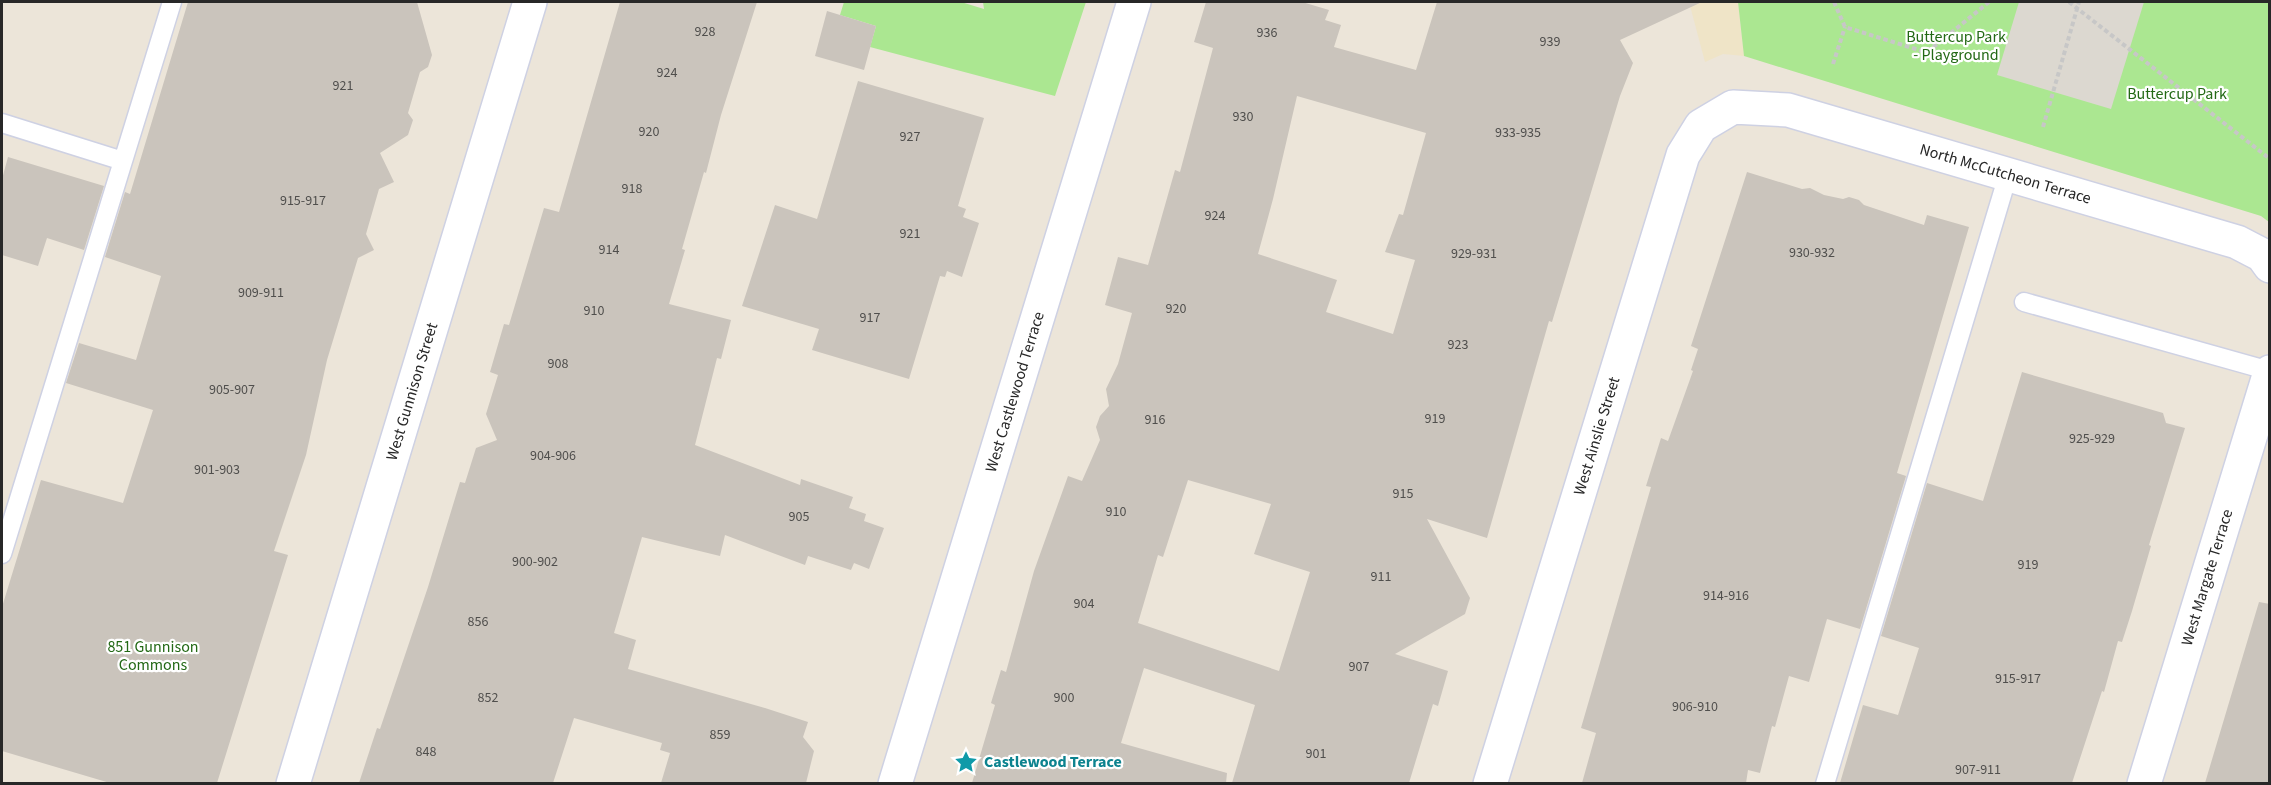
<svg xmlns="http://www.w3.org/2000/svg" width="2271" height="785" font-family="'Source Sans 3',sans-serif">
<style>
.education{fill:#efe4c7}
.green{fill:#abe791}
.plaza{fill:#dcd8d0}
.building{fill:#cac4bc;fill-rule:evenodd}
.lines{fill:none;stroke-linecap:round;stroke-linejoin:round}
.service-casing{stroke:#ced1e3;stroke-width:21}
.minor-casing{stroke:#ced1e3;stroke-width:36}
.path{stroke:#c7c7c7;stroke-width:4;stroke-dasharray:4.5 3;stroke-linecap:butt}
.service{stroke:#fff;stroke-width:18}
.minor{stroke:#fff;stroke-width:33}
.labels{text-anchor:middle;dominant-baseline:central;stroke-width:4.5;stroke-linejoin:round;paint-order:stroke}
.number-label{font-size:14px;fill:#504f4d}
.park-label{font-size:16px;fill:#236915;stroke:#fff}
.street-label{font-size:16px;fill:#282828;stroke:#fff}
.culture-label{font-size:16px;font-weight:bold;fill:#0d838f;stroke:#fff;text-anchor:start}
</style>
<rect width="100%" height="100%" fill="#ece5d9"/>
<!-- education -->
<path class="education" d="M1689 2H1738L1744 56 1723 54 1705 62Z"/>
<!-- green -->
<path class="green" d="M844 2H961L984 9 983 2H1086L1055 96 870 47 876 26 840 15Z
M1738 2H2269V222L2261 216 1744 56Z"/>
<!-- plaza -->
<path class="plaza" d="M2019 2H2144L2111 109 1997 75Z"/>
<!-- building -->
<path class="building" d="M188 2H417L432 55 428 67 420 72 408 113 413 120 408 135 380 153 394 182 379 189 366 234 374 250 358 258 327 360 306 455 274 551 288 555 217 783H110L2 751V607L41 480 123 503 153 410 66 383 79 343 136 360 161 276 105 257 125 192 130 194Z
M620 2H757L721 115 706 173 704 172 682 249 685 250 669 304 731 320 721 359 717 358 695 445 800 485 801 479 853 497 849 508 866 514 864 521 884 528 869 569 854 563 851 570 808 556 805 565 725 535 720 556 642 537 614 633 636 640 628 669 765 708 808 722 803 737 814 751 806 783H661L670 753 660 750 662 743 574 718 553 783H359L377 728 380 729 428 587 460 482 465 483 476 448 497 440 486 414 498 375 490 372 504 324 509 325 544 208 559 212Z
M1206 2H1302L1329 10 1325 20 1341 25 1334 47 1416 70 1437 2H1702L1620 40 1633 63 1620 96 1552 322 1549 321 1487 538 1427 519 1470 598 1465 614 1395 654 1448 671 1438 706 1433 704 1409 783H1232L1255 705 1144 668 1121 743 1227 773 1226 783H972L995 705 991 703 1001 670 1006 672 1034 571 1068 476 1082 481 1100 440 1096 427 1100 416 1109 406 1106 389 1118 364 1132 313 1105 305 1118 257 1148 265 1175 170 1180 172 1213 48 1194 42ZM1297 96 1426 133 1403 215 1399 214 1385 252 1415 260 1393 334 1326 312 1337 280 1258 254 1273 199ZM1188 480 1271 504 1254 554 1310 572 1279 671 1138 623 1158 555 1163 557Z
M827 11 876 26 864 70 815 56Z
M858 81 984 118 958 206 966 209 963 217 979 223 962 277 947 271 945 277 940 276 909 379 812 350 819 329 742 306 775 205 817 219Z
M8 157 104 186 84 250 47 238 38 266 2 255V179Z
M1747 172 1802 189 1810 188 1824 195 1843 199 1849 197 1859 200 1864 205 1924 225 1927 215 1969 227 1897 473 1906 476 1860 629 1827 619 1809 682 1789 676 1775 727 1772 726 1760 773 1748 770 1746 783H1582L1596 733 1581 728 1651 487 1646 486 1661 438 1668 441 1693 371 1691 370 1698 349 1691 346Z
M2022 372 2163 413 2166 423 2185 428 2149 545 2151 546 2132 611 2122 642 2118 641 2104 692 2102 691 2072 783H1840L1863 705 1898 715 1919 648 1881 636 1927 483 1983 501Z
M2259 602 2270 604V783H2205Z"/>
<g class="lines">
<!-- service casing -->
<g class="service-casing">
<path id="service" d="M2 123 123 161
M2024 302 2270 371
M2 554 172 2
M1825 784 2008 175"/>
</g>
<!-- minor casing -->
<g class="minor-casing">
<g id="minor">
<path id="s1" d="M293 784 530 2"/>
<path id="s2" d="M895 784 1134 2"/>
<path id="s3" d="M1490 784 1683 155 1701 126 1733 107 1788 110 2237 242 2262 255 2270 266"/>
<path id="s4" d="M2144 784 2270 372"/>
</g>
</g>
<!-- path -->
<path class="path" d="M1834 2 1845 27 1922 51 1931 49 1989 2
M2069 2 2270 159
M1833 64 1845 27
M2043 127 2079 2"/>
<!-- service -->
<use href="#service" class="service"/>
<!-- minor -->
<use href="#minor" class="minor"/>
</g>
<!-- icons -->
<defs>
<g id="sight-bare" transform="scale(1.8)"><path d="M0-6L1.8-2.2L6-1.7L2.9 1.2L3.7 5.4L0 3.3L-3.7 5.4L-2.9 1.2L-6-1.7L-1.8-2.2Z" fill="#0f9aa8" stroke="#fff" stroke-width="2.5" paint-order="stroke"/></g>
</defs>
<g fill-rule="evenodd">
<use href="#sight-bare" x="966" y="762"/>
</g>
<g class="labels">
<!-- number labels -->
<g class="number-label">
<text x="705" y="32">928</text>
<text x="1267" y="33">936</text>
<text x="1550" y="42">939</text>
<text x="667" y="73">924</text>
<text x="343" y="86">921</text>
<text x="1243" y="117">930</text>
<text x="649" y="132">920</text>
<text x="1518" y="133">933-935</text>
<text x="910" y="137">927</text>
<text x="632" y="189">918</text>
<text x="303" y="201">915-917</text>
<text x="1215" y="216">924</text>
<text x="910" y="234">921</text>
<text x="609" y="250">914</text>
<text x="1812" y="253">930-932</text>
<text x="1474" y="254">929-931</text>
<text x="261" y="293">909-911</text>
<text x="1176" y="309">920</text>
<text x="594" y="311">910</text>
<text x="870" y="318">917</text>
<text x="1458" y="345">923</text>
<text x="558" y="364">908</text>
<text x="232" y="390">905-907</text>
<text x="1435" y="419">919</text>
<text x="1155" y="420">916</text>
<text x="2092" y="439">925-929</text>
<text x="553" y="456">904-906</text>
<text x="217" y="470">901-903</text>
<text x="1403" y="494">915</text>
<text x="1116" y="512">910</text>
<text x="799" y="517">905</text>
<text x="535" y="562">900-902</text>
<text x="2028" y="565">919</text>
<text x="1381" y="577">911</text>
<text x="1726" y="596">914-916</text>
<text x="1084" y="604">904</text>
<text x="478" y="622">856</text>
<text x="1359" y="667">907</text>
<text x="2018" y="679">915-917</text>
<text x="488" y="698">852</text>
<text x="1064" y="698">900</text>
<text x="1695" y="707">906-910</text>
<text x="720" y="735">859</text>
<text x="426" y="752">848</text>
<text x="1316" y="754">901</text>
<text x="1978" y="770">907-911</text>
</g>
<!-- park labels -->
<g class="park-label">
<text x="1956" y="37">Buttercup Park<tspan x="1956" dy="18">- Playground</tspan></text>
<text x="2177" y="94">Buttercup Park</text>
<text x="153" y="647">851 Gunnison<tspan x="153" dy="18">Commons</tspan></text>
</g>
<!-- street labels -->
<g class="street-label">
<text stroke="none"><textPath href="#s3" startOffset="1011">North McCutcheon Terrace</textPath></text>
<text stroke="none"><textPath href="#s1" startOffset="410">West Gunnison Street</textPath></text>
<text stroke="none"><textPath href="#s2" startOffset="410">West Castlewood Terrace</textPath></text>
<text stroke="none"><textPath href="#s3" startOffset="364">West Ainslie Street</textPath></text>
<text stroke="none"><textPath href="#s4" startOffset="216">West Margate Terrace</textPath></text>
</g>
<!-- culture labels -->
<g class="culture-label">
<text x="984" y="762">Castlewood Terrace</text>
</g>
</g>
<!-- border -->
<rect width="2271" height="785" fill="none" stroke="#282828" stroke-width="6"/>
</svg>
